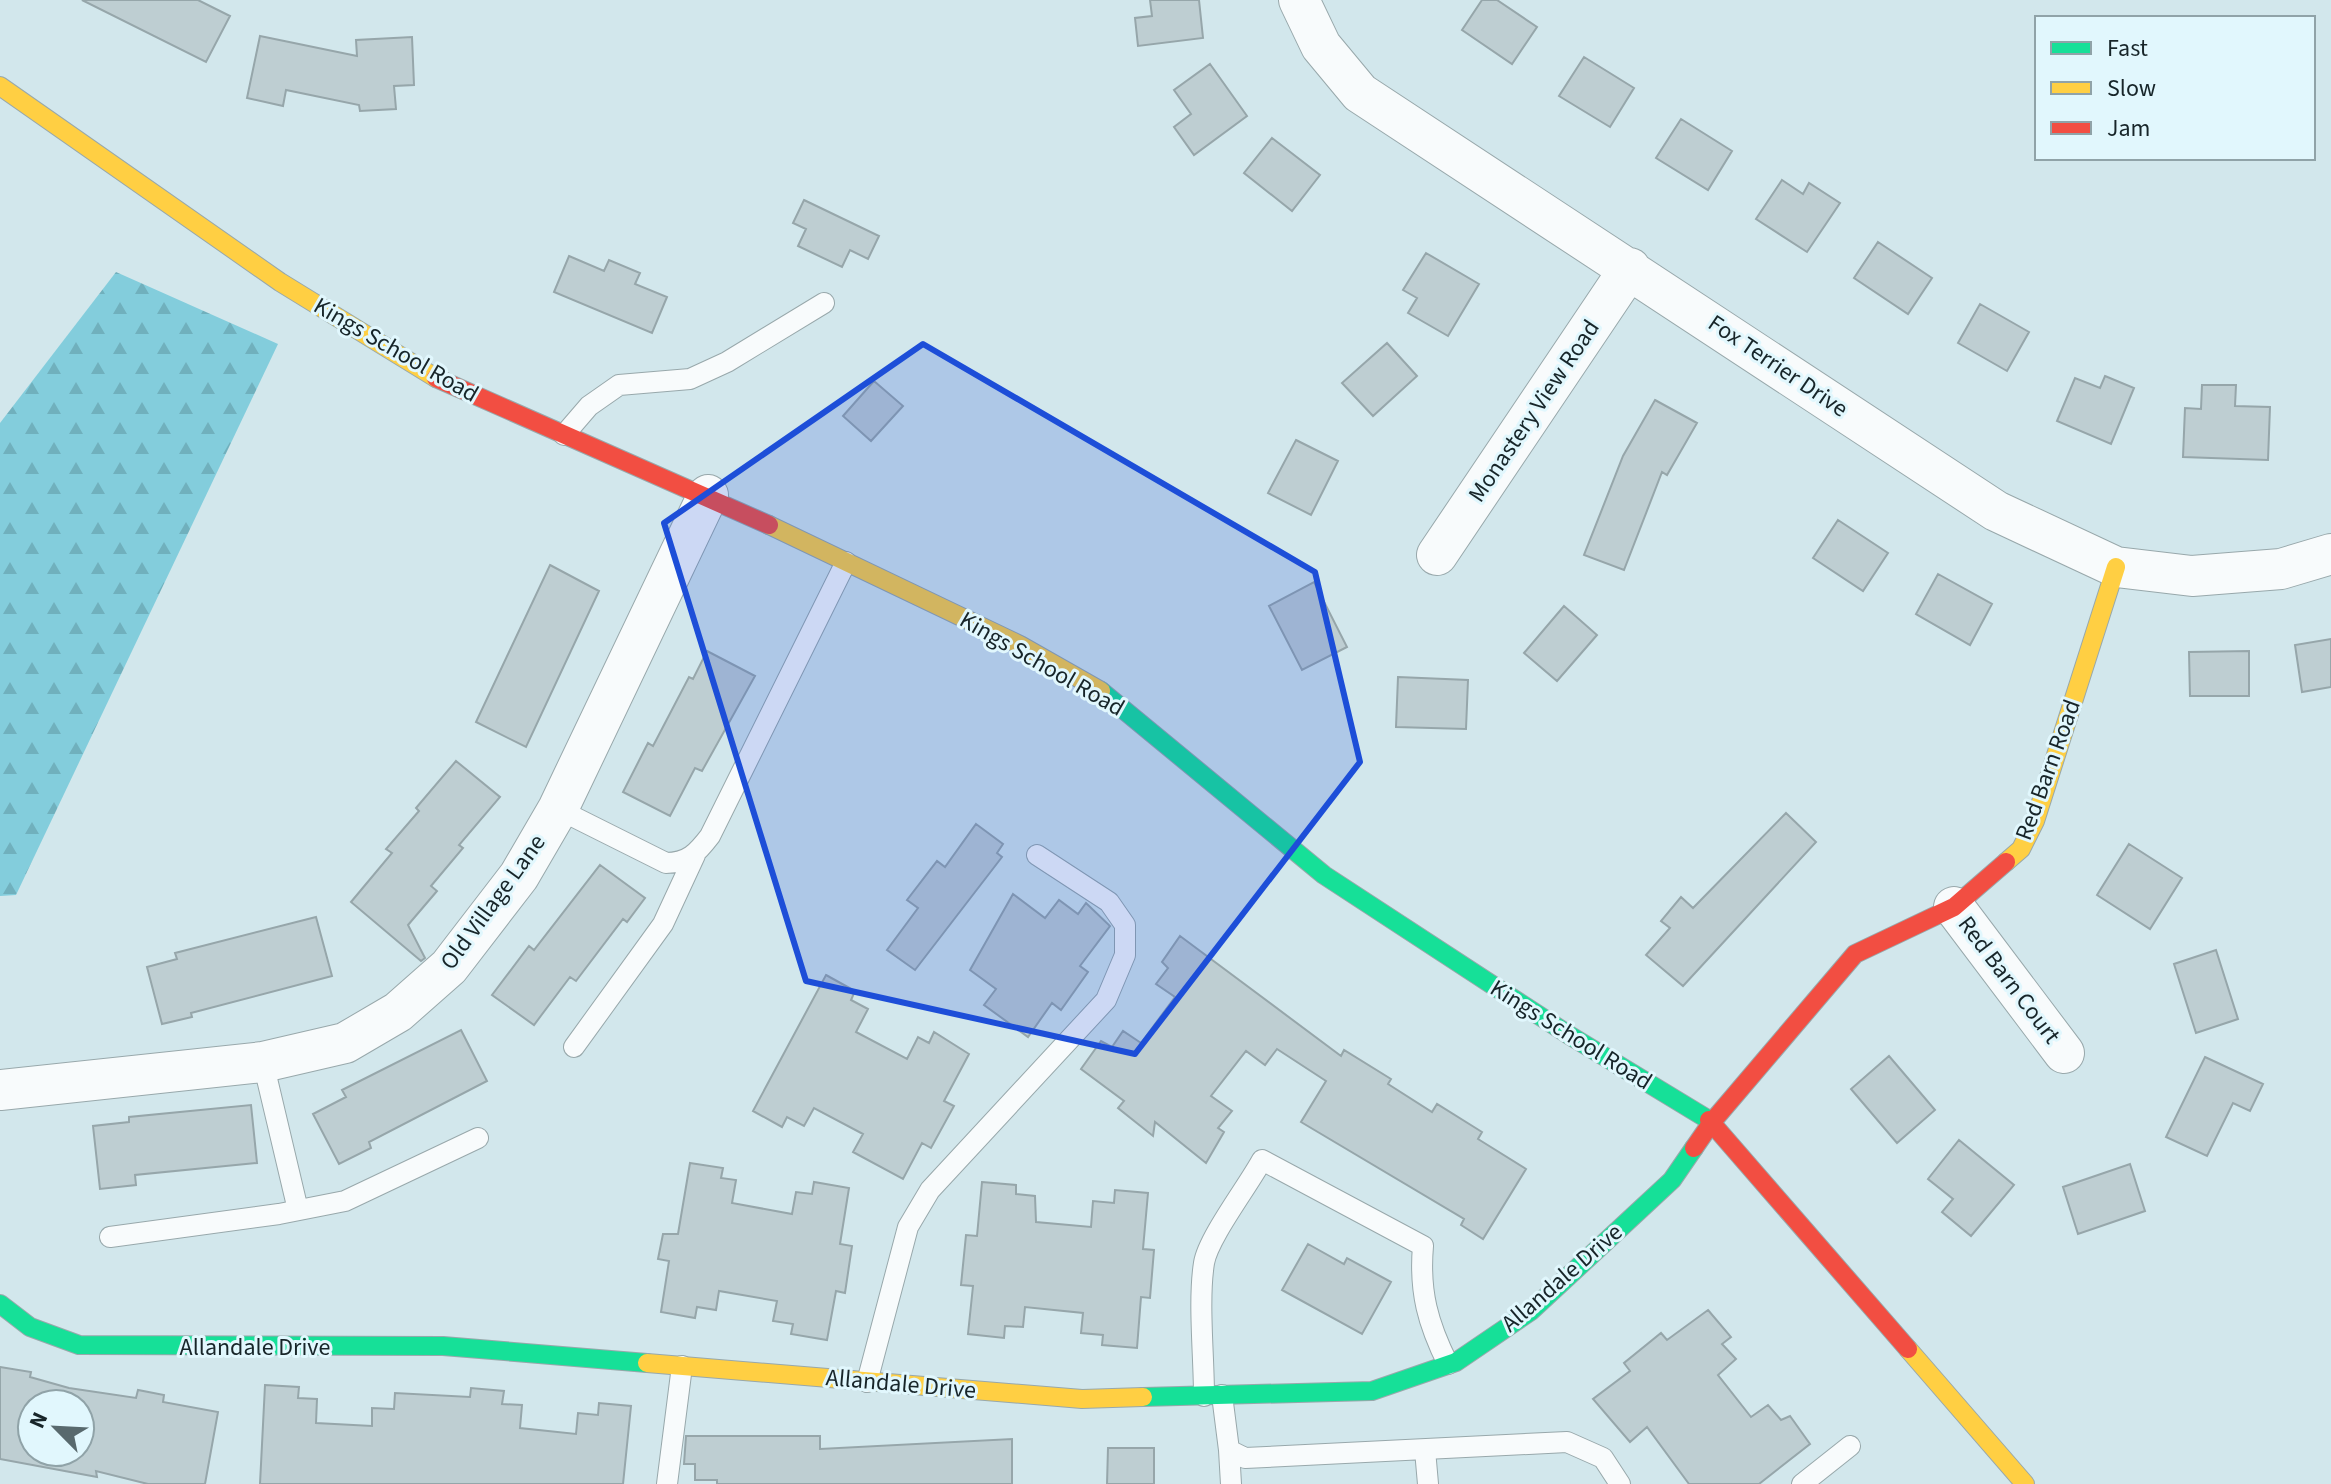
<svg xmlns="http://www.w3.org/2000/svg" width="2331" height="1484" viewBox="0 0 2331 1484" font-family="'Source Sans 3',sans-serif">
  <style>
    .forest { fill: url(#forest-firs) }
    .building { fill: #beced2; stroke: #96a6aa; stroke-width: 2; fill-rule: evenodd }
    .lines { fill: none; stroke-linecap: round; stroke-linejoin: round }
    .lane-casing { stroke: #98a8ab; stroke-width: 22 }
    .street-casing { stroke: #98a8ab; stroke-width: 42 }
    .fast-casing { stroke: #98a8ab; stroke-width: 20 }
    .slow-casing { stroke: #98a8ab; stroke-width: 20 }
    .jam-casing { stroke: #98a8ab; stroke-width: 20 }
    .lane { stroke: #f8fbfc; stroke-width: 20 }
    .street { stroke: #f8fbfc; stroke-width: 40 }
    .fast { stroke: #16e098; stroke-width: 18 }
    .slow { stroke: #ffcf43; stroke-width: 18 }
    .jam { stroke: #f24e42; stroke-width: 18 }
    .marked { fill: #1d4ed8; fill-opacity: 0.2; stroke: #1d4ed8; stroke-width: 6; stroke-linejoin: round }
    .labels { text-anchor: middle; dominant-baseline: central; stroke-width: 6; stroke-linejoin: round; paint-order: stroke }
    .street-label { font-size: 24px; fill: #172529; stroke: #e1f7fd }
  </style>
  <defs>
    <pattern id="forest-firs" width="22" height="20" patternUnits="userSpaceOnUse" patternTransform="scale(2)"><rect width="22" height="20" fill="#83cddc"/><path d="M5 1l3.5 6h-7zM16 11l3.5 6h-7z" fill="#70b0bd"/></pattern>
  </defs>
  <rect width="100%" height="100%" fill="#d2e7ec"/>
  <path class="forest" d="M116,272L278,344L16,895L0,896V423Z"/>
  <path class="building" d="M82,0H198L230,16L206,62Z
    M1150,0H1199L1203,38L1138,46L1135,18L1152,16Z
    M1482,0H1497L1537,27L1512,64L1462,30Z
    M260,36L357,56L356,40L412,37L414,85L394,86L396,109L360,111L359,105L286,90L283,106L247,98Z
    M1584,57L1634,88L1610,127L1559,96Z
    M1210,64L1247,116L1194,155L1174,127L1191,114L1174,90Z
    M1681,119L1732,151L1708,190L1656,158Z
    M1272,138L1320,175L1292,211L1244,173Z
    M1782,180L1803,194L1809,183L1840,203L1807,252L1756,219Z
    M804,200L879,236L868,259L850,250L842,267L798,246L806,229L793,223Z
    M1878,242L1932,278L1908,314L1854,278Z
    M1426,253L1479,284L1448,336L1408,313L1417,298L1403,290Z
    M569,256L604,271L609,260L640,273L635,284L667,297L652,333L554,292Z
    M1980,304L2029,332L2007,371L1958,343Z
    M1387,343L1417,376L1373,416L1342,383Z
    M2105,376L2134,388L2111,444L2057,421L2075,378L2100,388Z
    M874,381L903,406L871,441L843,416Z
    M2202,385H2236L2235,406L2270,407L2268,460L2183,457L2185,408L2201,409Z
    M1655,400L1697,423L1667,475L1662,472L1624,570L1584,555L1623,456Z
    M1296,440L1338,461L1311,515L1268,493Z
    M1838,520L1888,553L1863,591L1813,558Z
    M550,565L599,591L526,747L476,722Z
    M1938,574L1992,604L1970,645L1916,614Z
    M1314,582L1347,647L1302,670L1269,606Z
    M1564,606L1597,635L1557,681L1524,653Z
    M2331,639V687L2302,692L2295,645Z
    M707,651L755,676L702,771L695,768L670,816L623,792L648,743L653,746L689,677L693,679Z
    M2249,651V696H2190L2189,652Z
    M1398,677L1468,680L1466,729L1396,727Z
    M456,761L500,797L459,845L463,848L431,886L437,891L408,925L425,958L421,961L351,902L392,853L386,849L419,811L416,808Z
    M1786,813L1816,842L1683,986L1646,955L1670,928L1661,921L1681,897L1693,908Z
    M976,824L1003,844L997,853L1002,857L915,970L887,950L918,908L907,900L937,861L945,867Z
    M2129,844L2182,878L2150,929L2097,895Z
    M600,865L645,898L627,922L623,919L576,981L570,977L534,1025L492,995L529,946L534,950Z
    M1013,894L1045,918L1059,900L1078,914L1086,903L1110,926L1080,966L1088,972L1061,1010L1052,1003L1028,1037L984,1005L996,989L970,970Z
    M316,917L332,976L191,1013L192,1017L162,1024L147,967L177,959L175,953Z
    M1180,936L1341,1056L1344,1050L1391,1079L1388,1084L1432,1112L1437,1104L1482,1132L1478,1139L1526,1169L1483,1239L1461,1225L1464,1219L1301,1122L1326,1081L1277,1049L1265,1065L1246,1051L1211,1096L1232,1111L1218,1128L1224,1132L1206,1163L1155,1122L1153,1136L1118,1108L1124,1101L1081,1069L1101,1041L1112,1047L1123,1031L1141,1043L1175,997L1156,984L1168,968L1162,962Z
    M2216,950L2238,1019L2196,1033L2174,964Z
    M826,975L855,991L851,1000L868,1009L856,1032L907,1059L918,1037L929,1043L934,1032L969,1054L944,1101L954,1106L931,1148L922,1143L903,1179L853,1152L863,1134L814,1108L804,1126L787,1117L782,1127L753,1111Z
    M461,1030L487,1081L369,1142L371,1148L339,1164L313,1114L346,1097L342,1090Z
    M1889,1056L1935,1110L1897,1143L1851,1089Z
    M2205,1057L2263,1084L2250,1111L2233,1103L2207,1156L2166,1137Z
    M251,1105L257,1163L135,1175L136,1185L100,1189L93,1126L129,1122V1117Z
    M1959,1140L2014,1185L1971,1236L1942,1212L1953,1199L1928,1179Z
    M690,1163L723,1168L721,1178L736,1180L732,1203L792,1214L796,1192L812,1194L814,1182L849,1188L840,1244L852,1246L845,1293L836,1291L827,1340L791,1334L793,1324L773,1321L777,1301L719,1291L716,1310L697,1307L695,1318L661,1312L669,1261L658,1259L663,1234H678Z
    M2130,1164L2145,1211L2078,1234L2063,1187Z
    M982,1182L1016,1185V1194L1035,1196L1036,1222L1091,1227L1093,1201L1114,1203L1115,1190L1148,1193L1143,1249L1154,1250L1150,1298L1141,1297L1137,1348L1102,1345L1103,1335L1081,1333L1083,1313L1025,1307L1023,1327L1005,1326L1004,1338L968,1334L973,1286L961,1285L966,1235L977,1236Z
    M1308,1244L1344,1264L1347,1258L1391,1282L1362,1334L1282,1290Z
    M1708,1310L1731,1337L1722,1344L1736,1359L1718,1375L1751,1417L1768,1405L1781,1420L1790,1416L1810,1444L1759,1484H1689L1647,1427L1630,1442L1593,1399L1630,1371L1624,1363L1661,1333L1667,1340Z
    M0,1367L31,1372L30,1377L69,1388L136,1398L138,1390L164,1395L163,1402L218,1412L205,1484H148L96,1471L97,1477L0,1459ZM32,1404H80V1452H32Z
    M265,1385L299,1387L298,1398L317,1399L316,1423L372,1426V1408L394,1409L395,1393L470,1397L471,1388L504,1391L502,1404L522,1405L520,1428L576,1434L578,1413L598,1415L599,1403L631,1406L623,1484H260Z
    M686,1436H820V1449L1012,1439V1484H717V1480H695V1464H684Z
    M1108,1448H1154V1484H1107Z"/>
  <g class="lines">
    <g class="lane-casing">
      <path id="lane" d="M564,435L589,406L619,385L690,379L727,362L824,303
        M558,809L666,863C688,863 697,853 710,836L846,562
        M574,1047L663,924L695,855
        M263,1062L298,1210
        M110,1237L279,1214L345,1201L478,1138
        M867,1382L908,1227L930,1190L1106,1000L1125,955V925L1109,902L1037,855
        M1222,1395L1229,1450L1245,1458L1567,1442L1603,1458L1620,1484
        M1204,1396C1204,1356 1198,1301 1204,1263C1208,1238 1248,1186 1262,1160L1423,1246C1419,1292 1428,1324 1448,1364
        M1229,1450L1231,1484
        M1425,1450L1428,1484
        M667,1484L682,1366
        M1802,1484L1850,1446"/>
    </g>
    <g class="street-casing">
      <path id="street" d="M1299,0L1321,46L1360,93L1996,511L2116,567L2192,576L2281,569L2331,554
        M1437,555L1630,268
        M1954,907L2064,1053
        M0,1090L263,1062L345,1043L398,1012L449,967L519,876L558,809L708,495"/>
    </g>
    <g class="fast-casing">
      <path id="fast" d="M1101,691L1324,875L1569,1035L1709,1120
        M0,1304L30,1327L79,1345L443,1346L647,1363
        M1143,1397L1372,1391L1456,1362L1531,1311L1672,1180L1694,1148"/>
    </g>
    <g class="slow-casing">
      <path id="slow" d="M0,86L280,282L436,378
        M769,525L1020,645L1101,691
        M2006,862L2021,849L2035,821L2116,567
        M1908,1349L2025,1484
        M647,1363L1082,1399L1143,1397"/>
    </g>
    <g class="jam-casing">
      <path id="jam" d="M436,378L769,525
        M1709,1120L1908,1349
        M1694,1148L1712,1122L1855,954L1954,907L2006,862"/>
    </g>
    <use href="#lane" class="lane"/>
    <use href="#street" class="street"/>
    <use href="#fast" class="fast"/>
    <use href="#slow" class="slow"/>
    <use href="#jam" class="jam"/>
  </g>
  <path class="marked" d="M923,344L1315,572L1360,762L1135,1054L806,981L664,523Z"/>
  <g class="labels">
    <g class="street-label">
      <text transform="translate(396 350) rotate(30)">Kings School Road</text>
      <text transform="translate(1778 366) rotate(34)">Fox Terrier Drive</text>
      <text transform="translate(1534 411) rotate(-56)">Monastery View Road</text>
      <text transform="translate(1042 664) rotate(30)">Kings School Road</text>
      <text transform="translate(2048 770) rotate(-70)">Red Barn Road</text>
      <text transform="translate(493 902) rotate(-54)">Old Village Lane</text>
      <text transform="translate(2009 980) rotate(53)">Red Barn Court</text>
      <text transform="translate(1571 1035) rotate(32)">Kings School Road</text>
      <text transform="translate(1562 1278) rotate(-41)">Allandale Drive</text>
      <text x="255" y="1347">Allandale Drive</text>
      <text transform="translate(901 1384) rotate(5)">Allandale Drive</text>
    </g>
  </g>
  <rect x="2035" y="16" width="280" height="144" fill="#e1f7fd" stroke="#90a3a8" stroke-width="2"/>
  <rect x="2051" y="42" width="40" height="12" fill="#16e098" stroke="#90a3a8" stroke-width="2"/>
  <text x="2107" y="56" font-size="24" fill="#172529">Fast</text>
  <rect x="2051" y="82" width="40" height="12" fill="#ffcf43" stroke="#90a3a8" stroke-width="2"/>
  <text x="2107" y="96" font-size="24" fill="#172529">Slow</text>
  <rect x="2051" y="122" width="40" height="12" fill="#f24e42" stroke="#90a3a8" stroke-width="2"/>
  <text x="2107" y="136" font-size="24" fill="#172529">Jam</text>
  <g transform="translate(56 1428) rotate(294)"><circle r="38" fill="#e1f7fd" stroke="#90a3a8" stroke-width="2"/>
  <path d="M0-6L14 30L0 20L-14 30Z" fill="#58696d"/>
  <text y="-12" font-size="22" font-weight="bold" text-anchor="middle" fill="#172529">N</text>
  </g>
</svg>
